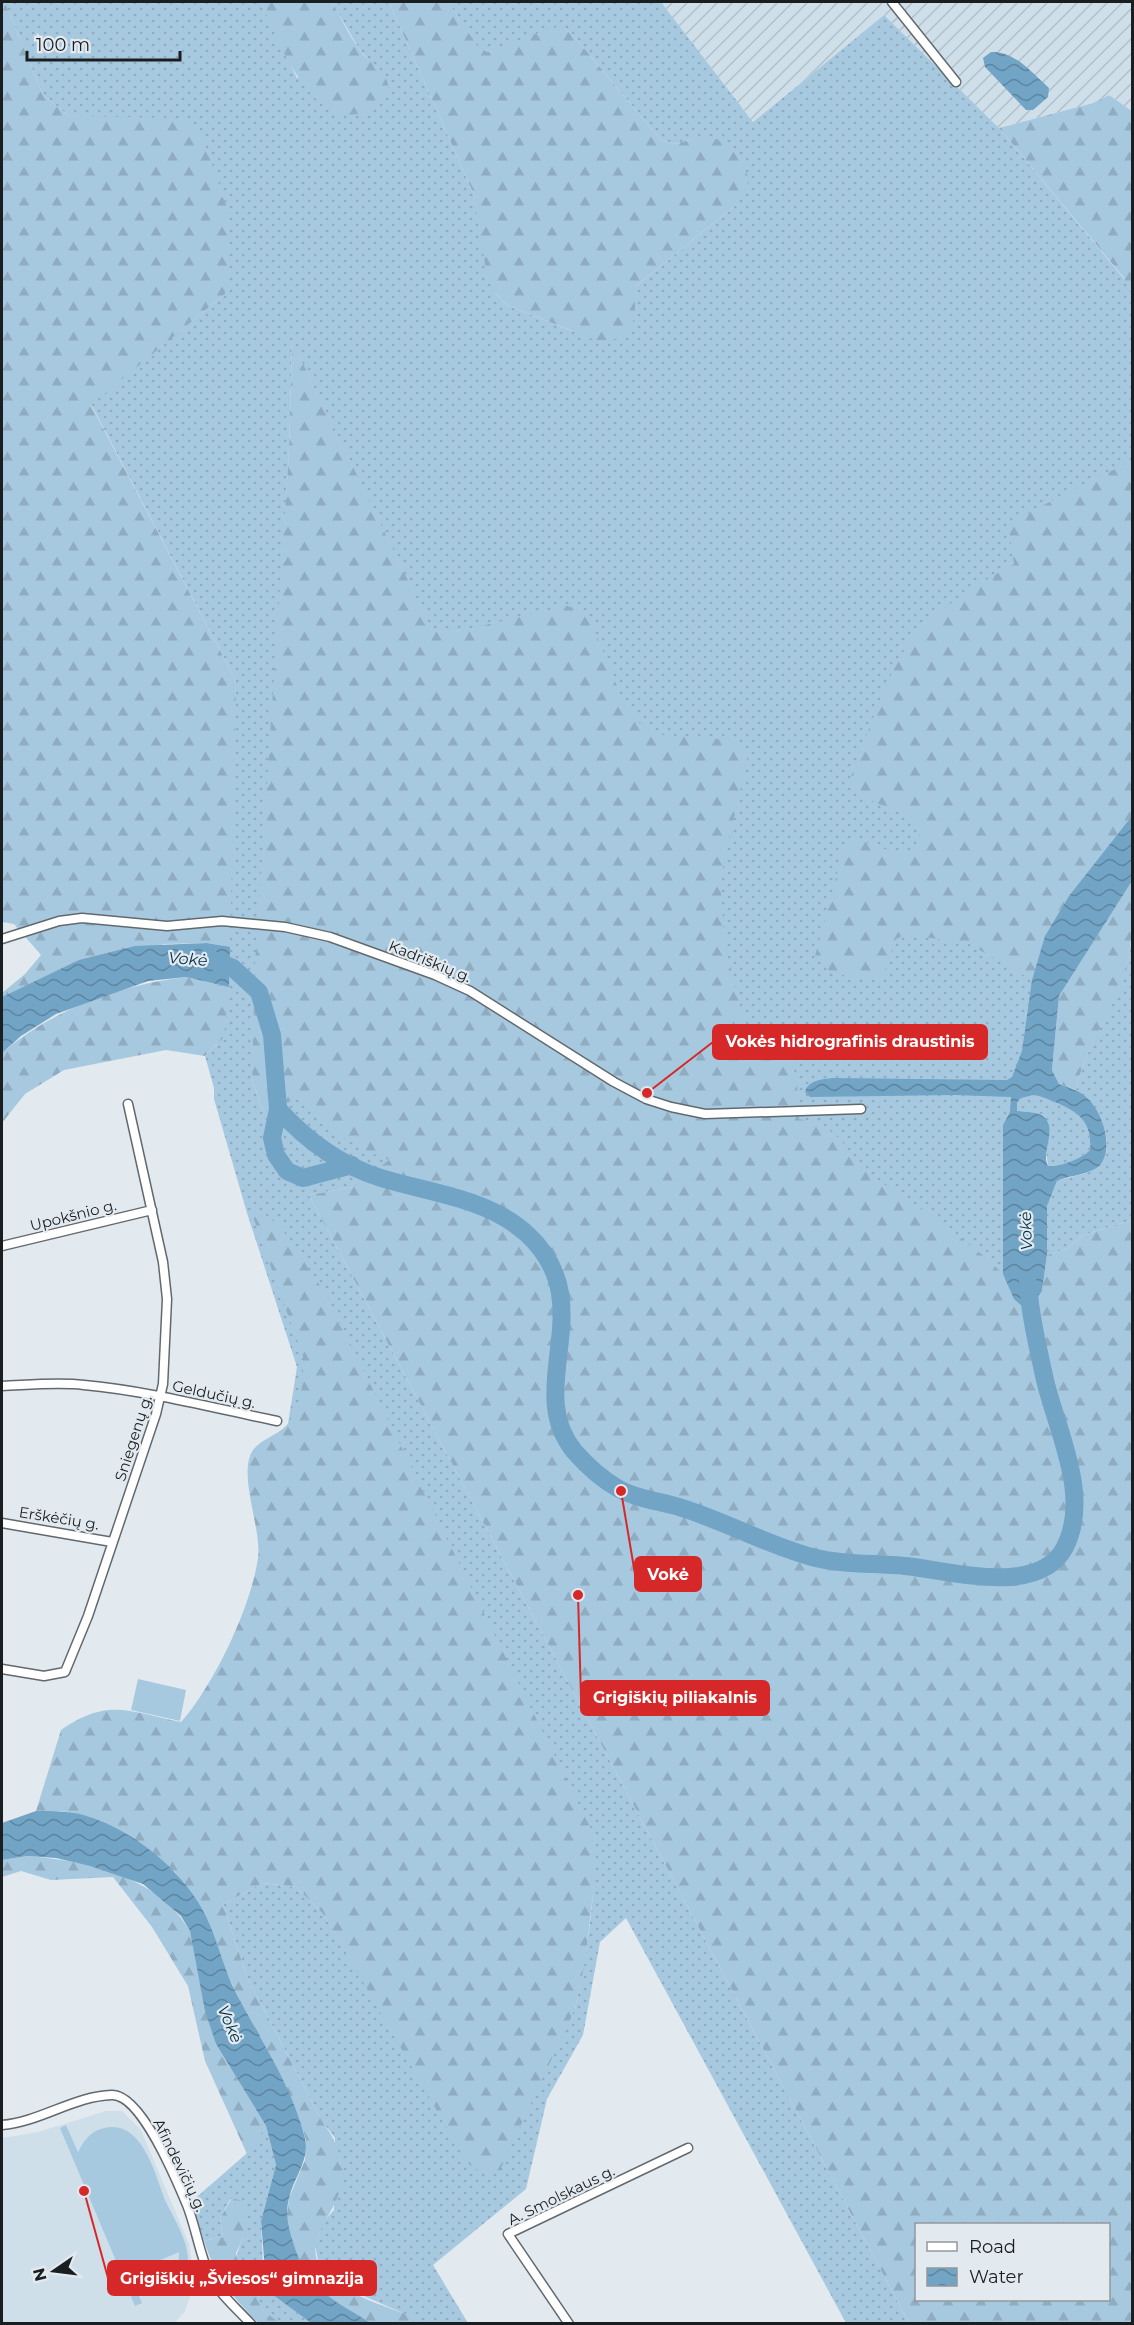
<svg xmlns="http://www.w3.org/2000/svg" width="1134" height="2325" viewBox="0 0 1134 2325" font-family="Montserrat,sans-serif">
  <style>
    .built { fill: #cfdfe9 }
    .industrial { fill: url(#industrial-furrows) }
    .grass { fill: url(#grass-dots); fill-rule: evenodd }
    .forest { fill: url(#forest-firs); fill-rule: evenodd }
    .garden { fill: #a7c9e0; fill-rule: evenodd }
    .water { fill: url(#water-waves); fill-rule: evenodd }
    .lines { fill: none; stroke-linecap: round; stroke-linejoin: round }
    .river { stroke: #72a4c5; stroke-width: 18 }
    .street-casing { stroke: #62696e; stroke-width: 11 }
    .street { stroke: #fff; stroke-width: 8 }
    .labels { text-anchor: middle; dominant-baseline: central; stroke-width: 4.5; stroke-linejoin: round; paint-order: stroke }
    .street-label { font-size: 15px; fill: #1b1e20; stroke: #e2eaf0 }
    .water-label { font-size: 16px; font-style: italic; fill: #022e45; stroke: #e2eaf0 }
    .leader { fill: none; stroke: #d62828; stroke-width: 2 }
    .callout-dot { fill: #d62828; stroke: #e2eaf0; stroke-width: 2 }
    .callout { fill: #d62828; stroke: #d62828; stroke-width: 2 }
    .callout-label { font-size: 16px; text-anchor: middle; font-weight: bold; fill: #fff }
  </style>
  <defs>
    <pattern id="industrial-furrows" width="10" height="10" patternUnits="userSpaceOnUse" patternTransform="scale(1.5)"><rect width="10" height="10" fill="#cfdfe9"/><path d="M-1 1l2-2M0 10L10 0M9 11l2-2" fill="none" stroke="#b1bfc8"/></pattern>
    <pattern id="grass-dots" width="8" height="8" patternUnits="userSpaceOnUse" patternTransform="scale(1.5)"><rect width="8" height="8" fill="#a7c9e0"/><path d="M2 2h.1M6 6h.1" fill="none" stroke="#8facc0" stroke-width="1.8" stroke-linecap="round"/></pattern>
    <pattern id="forest-firs" width="22" height="20" patternUnits="userSpaceOnUse" patternTransform="scale(1.5)"><rect width="22" height="20" fill="#a7c9e0"/><path d="M5 1l3.5 6h-7zM16 11l3.5 6h-7z" fill="#8facc0"/></pattern>
    <pattern id="water-waves" width="16" height="10" patternUnits="userSpaceOnUse" patternTransform="scale(1.5)"><rect width="16" height="10" fill="#72a4c5"/><path d="M0 5q4-4 8 0t8 0" fill="none" stroke="#5d85a0"/></pattern>
  </defs>
  <rect width="100%" height="100%" fill="#e2eaf0"/>
  <path class="built" d="M106,2111H122L141,2130L189,2244L195,2281L185,2311L175,2323H2V2138L38,2132Z"/>
  <path class="industrial" d="M661,2H1132V111L1109,95L1093,103L999,128L884,15L753,122Z"/>
  <path class="grass" d="M5,2H261L297,78L368,59L359,49L332,2H389L474,195L495,293L507,305L572,331L635,315V287L737,204L693,139L674,144L660,139L573,35L564,29L490,52L479,50L448,2H661L753,122L884,15L999,128L1125,280L1132,122V837L1053,944L1033,1095C1042,1096 1049,1100 1057,1103C1080,1113 1092,1123 1090,1150C1081,1159 1061,1167 1048,1166L1041,1115L1022,1112L1021,1288L1035,1348L353,1187L309,1195L909,2323H846L626,1918L600,1942L583,2035L547,2099L526,2189L433,2265L468,2323H418L412,2317L350,2290L328,2277L318,2261L315,2244L324,2221L334,2210L335,2138L322,2121L247,1977L223,1904L263,1883L296,1887L325,1916L358,1972L575,2009C587,1953 596,1895 595,1837L284,1449L297,1367L247,1213L214,1099V1088L205,1056L217,1044L236,681L91,404L225,294L98,119L69,116L43,95ZM292,342L433,633L463,630L271,745L289,450ZM256,1016L263,1112L252,1079Z
    M1132,938V1220L1083,1235L1067,1249L1047,1255V1206L1057,1181C1070,1176 1092,1175 1101,1164C1118,1141 1095,1103 1076,1090C1084,1051 1106,1020 1121,984C1127,970 1129,953 1132,938Z
    M266,2126L276,2165L261,2221L263,2264L273,2295L311,2323H281L260,2310C259,2304 259,2296 257,2291C245,2264 227,2271 244,2236L231,2198L220,2218L223,2236L204,2241L191,2202L246,2154Z"/>
  <path class="forest" d="M2,2H5L43,95L69,116L174,118L199,127L226,204L229,258L225,294L91,405L236,681L230,947L207,943L164,944L34,982L2,997V993L25,974L41,955L14,924L2,922Z
    M261,2H332C341,17 349,35 359,49C368,62 384,68 388,84C390,95 382,105 372,109C313,139 279,41 261,2Z
    M389,2H448L480,50L490,52L552,27L564,29L573,35L660,139L674,144L693,139H717L738,155L748,176L747,189L737,204L635,287V315L630,331L613,340H595L507,305L495,293L486,271L474,195Z
    M1109,95L1132,111V294L1124,278L999,128L1093,103Z
    M292,341L433,632L463,630L567,606L587,612L623,701L641,725L662,735L731,740L746,749L747,760L720,880L725,946L746,1028L756,1039L791,1054L797,1084L799,1119L821,1123L842,1141L855,1162L874,1179L900,1193L984,1256L1003,1274L1014,1299L1042,1291L1047,1255L1067,1249L1083,1235L1132,1220V2323H909L309,1195L353,1187L389,1160C351,1146 326,1128 302,1097L263,1112L252,1079L255,963L289,450ZM916,2224H1108V2300H916Z
    M1131,461L1132,816L1069,896L1045,936L1032,980L969,944L905,934L895,940L884,974L872,980L832,973L815,956L843,851L855,838L898,854L913,852L920,833L909,816L874,802L848,784C867,738 886,671 916,633C930,615 992,575 1014,564L1009,529L1022,516Z
    M1132,881C1132,915 1134,951 1122,983C1107,1020 1084,1051 1076,1090L1059,1084L1052,1070L1059,996Z
    M186,977L229,987L224,1037L205,1056L166,1050L64,1070L25,1094L2,1123V1053C53,1009 120,985 186,977Z
    M251,1211L278,1223L325,1293L595,1837L596,1868L585,1962L575,2009L498,2174L481,2172L467,2163L325,1916L296,1887L263,1883L223,1904L247,1977L322,2121C336,2140 346,2162 341,2186C335,2217 295,2247 329,2277C351,2297 386,2306 413,2317L418,2323H371L333,2301L313,2285L299,2262L286,2222L289,2198L305,2160L306,2140L297,2113L236,1993L190,1891L175,1872L127,1835L90,1817L62,1811H36L61,1730C108,1697 130,1712 181,1722C214,1685 251,1607 258,1558C262,1528 237,1474 253,1450C260,1440 277,1435 286,1426C302,1408 304,1379 303,1357Z
    M27,1856C87,1861 158,1876 190,1931L216,2044L266,2126L247,2154L205,2061L188,1986L152,1927L113,1877L51,1880L21,1871L2,1877V1860Z
    M232,2198L246,2202L244,2236L236,2253L239,2268L257,2291L261,2310L281,2323H258C231,2294 217,2280 204,2241L223,2236L220,2218Z"/>
  <path class="garden" d="M138,1679L186,1690L180,1721L131,1710Z
    M66,2125L78,2152C84,2140 91,2131 104,2128C143,2119 155,2175 166,2202C174,2219 189,2242 188,2262C186,2289 160,2299 137,2291L142,2303L135,2306L60,2128ZM179,2252L178,2272C166,2290 143,2292 130,2273Z"/>
  <path class="water" d="M991,52C1014,50 1033,74 1049,88L1048,97L1033,110H1026L985,67L983,58Z
    M1132,816V881L1059,996L1052,1070L1059,1084C1069,1088 1080,1090 1088,1099C1102,1112 1114,1147 1101,1164C1092,1175 1069,1175 1057,1181L1047,1206V1255L1042,1291L1030,1307H1023L1014,1299L1003,1274V1125L1010,1112L1011,1097L954,1095L810,1097L805,1092C808,1080 823,1079 833,1078L1007,1080L1012,1077L1022,1051L1032,980L1045,936L1069,896ZM1033,1095C1042,1096 1049,1100 1057,1103C1080,1113 1092,1123 1090,1150C1081,1159 1060,1167 1048,1166C1040,1152 1060,1126 1041,1115C1035,1112 1024,1112 1017,1111V1102L1021,1098Z
    M207,943L230,947L229,987L186,977L148,981L56,1014L21,1036L2,1053V997L79,960L135,946Z
    M36,1811C54,1811 73,1811 90,1817C133,1831 179,1868 201,1907C217,1934 222,1967 237,1995C261,2041 292,2086 305,2138C310,2160 294,2177 289,2198C285,2214 288,2227 293,2242C307,2290 332,2299 371,2323H311L273,2295L266,2282L261,2221L276,2165L266,2126L216,2044L205,2011L190,1931L181,1916L143,1884L90,1866L56,1858L27,1856L2,1860V1823Z"/>
  <g class="lines">
    <path class="river" d="M207,958L233,968L259,992L272,1035L278,1109L272,1138L276,1155L287,1171L303,1178L352,1165
      M278,1109C307,1141 339,1165 381,1178C430,1193 488,1198 527,1234C603,1304 522,1387 574,1451C588,1467 601,1479 619,1489C639,1500 661,1501 682,1508C727,1522 767,1545 812,1557C842,1565 874,1563 905,1566C949,1570 1039,1598 1065,1547C1091,1496 1057,1431 1045,1380C1038,1348 1030,1315 1028,1283"/>
    <g class="street-casing">
      <path id="street" d="M892,2L956,82
        M2,939L59,921L82,918L167,926L222,921L285,927L330,937L435,975L470,991L614,1082L646,1099L671,1107L705,1114L861,1109
        M2,1246L152,1210
        M2,1386C28,1385 57,1382 84,1385C149,1391 213,1408 277,1421
        M2,1523L112,1542
        M2,1669L44,1676L65,1672L88,1616L156,1414L163,1384L167,1299L163,1262L128,1104
        M2,2125C40,2122 74,2096 112,2095C141,2094 177,2181 187,2205C197,2230 200,2260 214,2283C224,2298 239,2311 251,2324
        M569,2324L508,2234L688,2148"/>
    </g>
    <use href="#street" class="street"/>
  </g>
  <g class="labels">
    <g class="street-label">
      <text transform="translate(430 961) rotate(22)">Kadriškių g.</text>
      <text transform="translate(73 1215) rotate(-14)">Upokšnio g.</text>
      <text transform="translate(214 1394) rotate(12)">Geldučių g.</text>
      <text transform="translate(133 1438) rotate(-72)">Sniegenų g.</text>
      <text transform="translate(59 1518) rotate(9)">Erškėčių g.</text>
      <text transform="translate(180 2165) rotate(64)">Afindevičių g.</text>
      <text transform="translate(561 2195) rotate(-26)">A. Smolskaus g.</text>
    </g>
    <g class="water-label">
      <text transform="translate(188 959) rotate(4)">Vokė</text>
      <text transform="translate(1026 1231) rotate(-92)">Vokė</text>
      <text transform="translate(230 2024) rotate(67)">Vokė</text>
    </g>
  </g>
  <path class="leader" d="M647 1093L713 1042M621 1491L635 1574M578 1595L581 1698M84 2191L108 2278"/>
  <g class="callout-dot">
    <circle cx="647" cy="1093" r="6"/>
    <circle cx="621" cy="1491" r="6"/>
    <circle cx="578" cy="1595" r="6"/>
    <circle cx="84" cy="2191" r="6"/>
  </g>
  <g class="callout">
    <rect x="713" y="1025" width="274" height="34" rx="6"/>
    <rect x="635" y="1557" width="66" height="34" rx="6"/>
    <rect x="581" y="1681" width="188" height="34" rx="6"/>
    <rect x="108" y="2261" width="268" height="34" rx="6"/>
  </g>
  <g class="callout-label">
    <text x="850" y="1047">Vokės hidrografinis draustinis</text>
    <text x="668" y="1580">Vokė</text>
    <text x="675" y="1703">Grigiškių piliakalnis</text>
    <text x="242" y="2284">Grigiškių „Šviesos“ gimnazija</text>
  </g>
  <rect width="1134" height="2325" fill="none" stroke="#1b1e20" stroke-width="6"/>
  <rect x="915" y="2223" width="195" height="78" fill="#e2eaf0" stroke="#92989d" stroke-width="1.5"/>
  <rect x="927" y="2242" width="30" height="9" fill="#ffffff" stroke="#92989d" stroke-width="1.5"/>
  <text x="969" y="2253" font-size="18" fill="#1b1e20">Road</text>
  <rect x="927" y="2268" width="30" height="18" fill="url(#water-waves)" stroke="#92989d" stroke-width="1.5"/>
  <text x="969" y="2283" font-size="18" fill="#1b1e20">Water</text>
  <g transform="translate(54 2271) rotate(256)" stroke="#e2eaf0" stroke-width="4.5" paint-order="stroke">
  <path d="M0-4.5L10 22L0 15L-10 22Z" fill="#1b1e20"/>
  <text y="-9" font-size="16" font-weight="bold" text-anchor="middle" fill="#1b1e20">N</text>
  </g>
  <path d="M27 51v9h153v-9" fill="none" stroke="#1b1e20" stroke-width="3"/>
  <text x="36" y="51" font-size="18" fill="#1b1e20" stroke="#e2eaf0" stroke-width="4.5" paint-order="stroke">100 m</text>
</svg>
